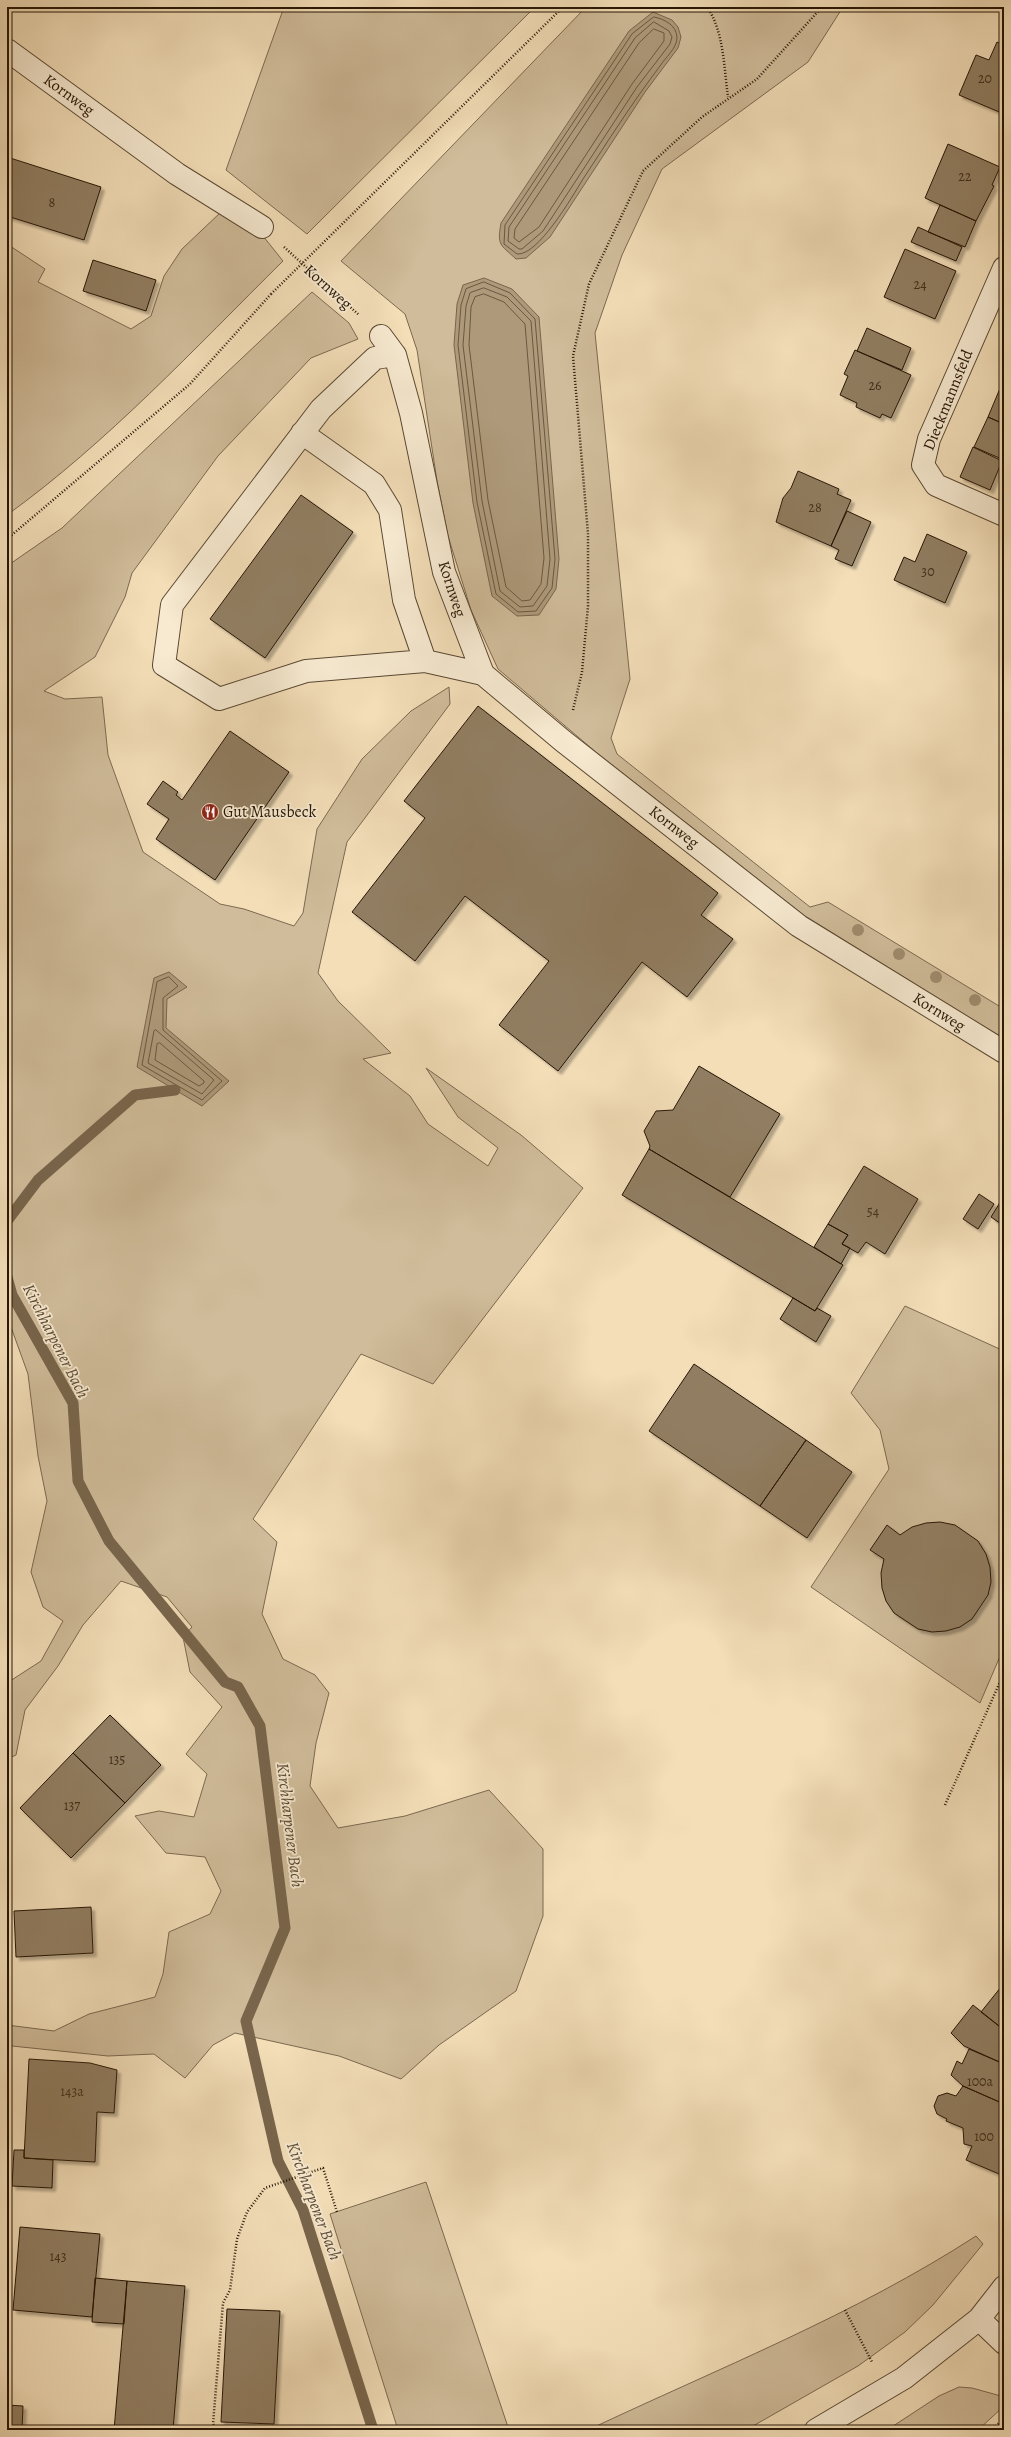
<svg xmlns="http://www.w3.org/2000/svg" width="1011" height="2437" viewBox="0 0 1011 2437" font-family="Alegreya,serif">
  <style>
    .green { fill: #d0bc9a; stroke: #7c6950 }
    .water { fill: #ae9a7b; stroke: #78654c }
    .lines { fill: none; stroke-linecap: round; stroke-linejoin: round }
    .shore { stroke: #6a5840; stroke-width: 1 }
    .stream { stroke: #78654c; stroke-width: 11 }
    .building { fill: #917e62; stroke: #271605; filter: url(#shadow) }
    .minor-casing { stroke: #5a4832; stroke-width: 24 }
    .path { stroke: #271605; stroke-width: 2.5; stroke-dasharray: 1 2; stroke-linecap: butt }
    .minor { stroke: #f7ead1; stroke-width: 22 }
    .path-bridge { stroke: #271605; stroke-width: 2.5; stroke-dasharray: 1 2; stroke-linecap: butt }
    .tree { fill: #9f8c6e }
    .labels { text-anchor: middle; dominant-baseline: central; stroke-width: 3.5; stroke-linejoin: round; paint-order: stroke }
    .number-label { font-size: 14px; fill: #42301c }
    .street-label { font-size: 16px; fill: #271605; stroke: #f7ead1 }
    .poi-label { font-size: 16px; fill: #271605; stroke: #f7ead1; text-anchor: start }
    .water-label { font-size: 17px; font-style: italic; fill: #5d4b34; stroke: #f7ead1 }
  </style>
  <defs>
    <filter id="shadow"><feDropShadow dx="3.5" dy="3.5" stdDeviation="1" flood-color="#0004"/></filter>
  </defs>
  <rect width="100%" height="100%" fill="#f3deb8"/>
  <filter id="stains"><feTurbulence type="fractalNoise" baseFrequency=".005" numOctaves="4"/><feColorMatrix values="0 0 0 0 .2 0 0 0 0 .09 0 0 0 0 .02 0 0 0 .5 -.17"/></filter>
  <radialGradient id="worn" r=".72"><stop offset=".6" stop-color="#630" stop-opacity="0"/><stop offset="1" stop-color="#630" stop-opacity=".3"/></radialGradient>
  <path class="green" d="M284,7H535L307,234L226,170Z
    M586,7H843L808,62L662,169L622,255L595,333L630,679L611,738L617,754L810,907L828,902L1004,1009V1039L805,916L597,753L498,669L471,610L448,536L437,481L417,350L405,314L341,261Z
    M221,212L263,236L283,261C194,349 108,442 7,515V244L45,269L38,282L131,329L151,316L164,276L182,249Z
    M312,292L349,323L358,339L311,358L218,456L132,573L125,597L95,657L44,691L65,699L102,697L108,755L143,852L220,904L244,909L294,926L303,913L317,829L362,759L411,711L449,687L450,704L347,842L318,973L338,1001L391,1053L363,1059L410,1096L428,1124L488,1166L498,1148L458,1117L426,1068L521,1135L583,1188L433,1384L361,1354L253,1519L277,1542L262,1614L283,1659L315,1675L329,1693L316,1743L310,1786L338,1828L405,1816L489,1790L543,1849V1916L516,1991L439,2045L401,2079L339,2056L235,2033L213,2045L185,2078L154,2054L108,2056L12,2046L7,2048V2025L54,2031L89,2014L155,1997L163,1974L169,1932L210,1914L221,1891L205,1857L166,1853L135,1816L159,1811L194,1817L207,1774L186,1754L222,1707L190,1672L183,1637L192,1627L167,1597L121,1581L83,1625L58,1666L25,1710L16,1755L7,1759V1683L41,1661L63,1621L43,1607L31,1572L47,1501L38,1456L28,1374L7,1316V566L62,528Z
    M905,1306L1004,1351V1647L980,1703L811,1587L889,1469L880,1430L851,1393Z
    M426,2182L509,2430H398L330,2214Z
    M976,2236L983,2244L933,2305L905,2332L858,2366L746,2430H588C717,2369 856,2314 976,2236Z
    M959,2387L972,2388L1001,2396L1004,2388V2406L978,2430H887L939,2396Z"/>
  <path class="water" d="M653,12L672,20L678,27L681,37L678,48L645,92L550,237L526,258L516,259C500,244 497,246 501,223L629,31Z
    M484,278L512,289L539,317L559,559L556,589L539,615L517,616L492,596L473,503L454,345L457,304L463,285Z
    M169,972L187,987L167,999L166,1028L229,1081L202,1106L137,1067L154,978Z"/>
  <g class="lines">
    <path class="shore" d="M654,17C664,19 677,25 677,38C677,48 665,58 660,66C632,103 608,141 583,179C572,197 538,256 517,254L504,244L505,225L632,34Z
      M654,22L669,31L672,37L670,44L637,87L543,231L522,249H519L508,241L509,227L635,38Z
      M654,29L664,33V41L632,84L539,227L519,242L514,238L515,229L639,43Z
      M484,282L510,293L535,319L555,559L552,588L536,611L518,612L496,594L477,502L458,345L461,305L466,289Z
      M484,288L507,297L531,321L550,559L547,586L533,606L520,607L500,591L482,501L463,345L466,306L470,293Z
      M484,294L504,302L525,324L544,558L541,584L530,600L522,601L506,587L488,500L469,345L471,307L475,297Z
      M169,977L178,986L163,998V1030L222,1081L202,1100L142,1065L157,982Z
      M156,1030L214,1080L202,1094L148,1063L154,1031Z
      M160,1043L204,1081V1083L199,1086L155,1060L157,1044Z"/>
    <path class="stream" d="M7,1221L38,1180L135,1095L175,1090
      M7,1277L12,1295L73,1403L78,1481L109,1541L225,1682L238,1687L260,1726L285,1928L246,2021L278,2161L303,2210L373,2430"/>
  </g>
  <path class="building" d="M997,42L1004,45V114L959,95L976,55L989,60Z
    M948,144L1000,167L992,185L994,186L976,221L925,198Z
    M7,157L101,187L84,240L7,216Z
    M940,205L976,221L965,247L928,232Z
    M918,227L962,247L956,261L911,242Z
    M905,249L956,271L935,319L884,297Z
    M93,260L156,280L146,311L83,291Z
    M867,328L911,348L902,370L857,351Z
    M855,350L911,375L891,418L882,414L880,418L856,407L857,403L840,395L848,376L844,374Z
    M1001,386L1004,387V424L988,417Z
    M988,417L1004,424V460L974,447Z
    M973,447L1002,461L990,490L960,477Z
    M798,471L839,489L837,494L851,500L831,546L776,522L783,498L791,488Z
    M301,495L353,532L265,658L210,619Z
    M847,511L871,522L852,566L835,559L839,550L831,546Z
    M927,534L967,552L945,603L894,580L904,557L915,562Z
    M478,706L718,893L701,915L733,939L687,997L642,962L558,1071L499,1025L549,961L465,896L415,961L352,912L425,818L404,801Z
    M230,731L289,772L215,880L156,839L169,819L147,804L163,781L178,792L176,795L182,800Z
    M699,1066L780,1114L730,1197L649,1149L650,1146L644,1131L656,1111L673,1110Z
    M649,1149L843,1265L815,1311L622,1195Z
    M864,1166L918,1199L885,1254L866,1242L858,1253L842,1244L848,1235L828,1224Z
    M979,1194L994,1204L978,1229L963,1219Z
    M1004,1196V1226L991,1217Z
    M828,1224L848,1235L842,1244L850,1248L841,1264L814,1247Z
    M793,1298L815,1311L817,1308L831,1316L816,1342L780,1319Z
    M694,1364L806,1440L760,1506L649,1431Z
    M806,1440L852,1472L807,1538L760,1506Z
    M940,1522L955,1525L978,1541L986,1554L990,1567L991,1582L988,1595L972,1619L960,1627L946,1631L932,1632L918,1629L894,1613L886,1601L882,1588L881,1573L884,1559L870,1550L887,1525L900,1535L912,1527L926,1523Z
    M110,1715L161,1765L125,1803L73,1753Z
    M73,1753L125,1803L71,1858L20,1808Z
    M91,1907L93,1953L16,1957L14,1911Z
    M1001,1987L1004,1989V2030L981,2012Z
    M973,2005L1004,2030V2064L964,2046L951,2033Z
    M969,2049L1004,2064V2104L963,2086L951,2075L957,2061L962,2064Z
    M29,2059L90,2063L117,2070L114,2113L97,2112L95,2162L24,2158Z
    M963,2086L1004,2104V2176L966,2160L972,2146L964,2144L963,2128L946,2121L947,2119L937,2114L934,2106L938,2096L947,2093L956,2096Z
    M14,2150H24V2158L53,2160L52,2188L12,2186Z
    M20,2227L100,2234L92,2317L13,2310Z
    M95,2278L127,2281L124,2324L92,2322Z
    M127,2281L185,2286L173,2430H114Z
    M227,2309L280,2311L274,2424L221,2422Z
    M7,2405L23,2406L22,2430H7Z"/>
  <g class="lines">
    <g class="minor-casing">
      <path id="minor" d="M7,50L177,174L262,227
        M1004,268L929,439L923,465L936,485L1004,515
        M381,336L395,355L411,413L444,572L483,674L563,741L799,926L1004,1052
        M395,355L375,358L321,409L172,605L164,665L219,699L306,671L425,661L483,674
        M302,433L374,484L390,510L404,600L425,661
        M979,2319L1004,2343
        M816,2430L904,2378L979,2319L1004,2287"/>
    </g>
    <path class="path" d="M707,7C724,31 724,69 728,97
      M329,237L563,7
      M284,247L359,315
      M7,539L190,384L271,294
      M573,710L582,672L588,606V534L573,356L589,284L643,171L702,117L757,79L822,7
      M945,1805L1004,1673
      M845,2310L872,2362
      M217,2430L213,2424L223,2303L230,2290L237,2239L247,2212L265,2188L323,2168L337,2212
      M991,2430L1004,2419"/>
    <use href="#minor" class="minor"/>
    <path class="path-bridge" d="M271,294L329,237"/>
  </g>
  <g class="tree">
    <circle cx="858" cy="930" r="6"/>
    <circle cx="899" cy="954" r="6"/>
    <circle cx="936" cy="977" r="6"/>
    <circle cx="975" cy="1000" r="6"/>
  </g>
  <defs>
    <g id="restaurant-disc" transform="scale(0.9)"><circle r="9.5" fill="#8f2418" stroke="#f7ead1"/><path d="M-5-6h1v4h1v-4h1v4h1v-4h1v5L-1.5 .5V6h-2V.5L-5-1ZM5-6V6H3V1.5H1.5Q1.5-4 5-6Z" fill="#fff"/></g>
  </defs>
  <g fill-rule="evenodd">
    <use href="#restaurant-disc" x="210" y="812"/>
  </g>
  <g class="labels">
    <g class="number-label">
      <text x="985" y="78">20</text>
      <text x="965" y="176">22</text>
      <text x="52" y="202">8</text>
      <text x="920" y="284">24</text>
      <text x="875" y="385">26</text>
      <text x="815" y="507">28</text>
      <text x="928" y="571">30</text>
      <text x="873" y="1211">54</text>
      <text x="117" y="1759">135</text>
      <text x="72" y="1805">137</text>
      <text x="980" y="2081">100a</text>
      <text x="72" y="2091">143a</text>
      <text x="984" y="2136">100</text>
      <text x="58" y="2256">143</text>
    </g>
    <g class="street-label">
      <text transform="translate(69 95) rotate(36)">Kornweg</text>
      <text transform="translate(328 287) rotate(42)">Kornweg</text>
      <text transform="translate(948 400) rotate(-68)">Dieckmannsfeld</text>
      <text transform="translate(452 589) rotate(72)">Kornweg</text>
      <text transform="translate(674 827) rotate(38)">Kornweg</text>
      <text transform="translate(939 1012) rotate(32)">Kornweg</text>
    </g>
    <g class="poi-label">
      <text x="223" y="812">Gut Mausbeck</text>
    </g>
    <g class="water-label">
      <text transform="translate(56 1341) rotate(63)">Kirchharpener Bach</text>
      <text transform="translate(290 1825) rotate(83)">Kirchharpener Bach</text>
      <text transform="translate(314 2201) rotate(69)">Kirchharpener Bach</text>
    </g>
  </g>
  <rect width="1011" height="2437" fill="none" stroke="#f3deb8" stroke-width="24"/>
  <rect x="8" y="8" width="995" height="2421" fill="none" stroke="#271605" stroke-width="2"/>
  <rect x="12" y="12" width="987" height="2413" fill="none" stroke="#271605"/>
  <rect width="100%" height="100%" filter="url(#stains)"/>
  <rect width="100%" height="100%" fill="url(#worn)"/>
</svg>
